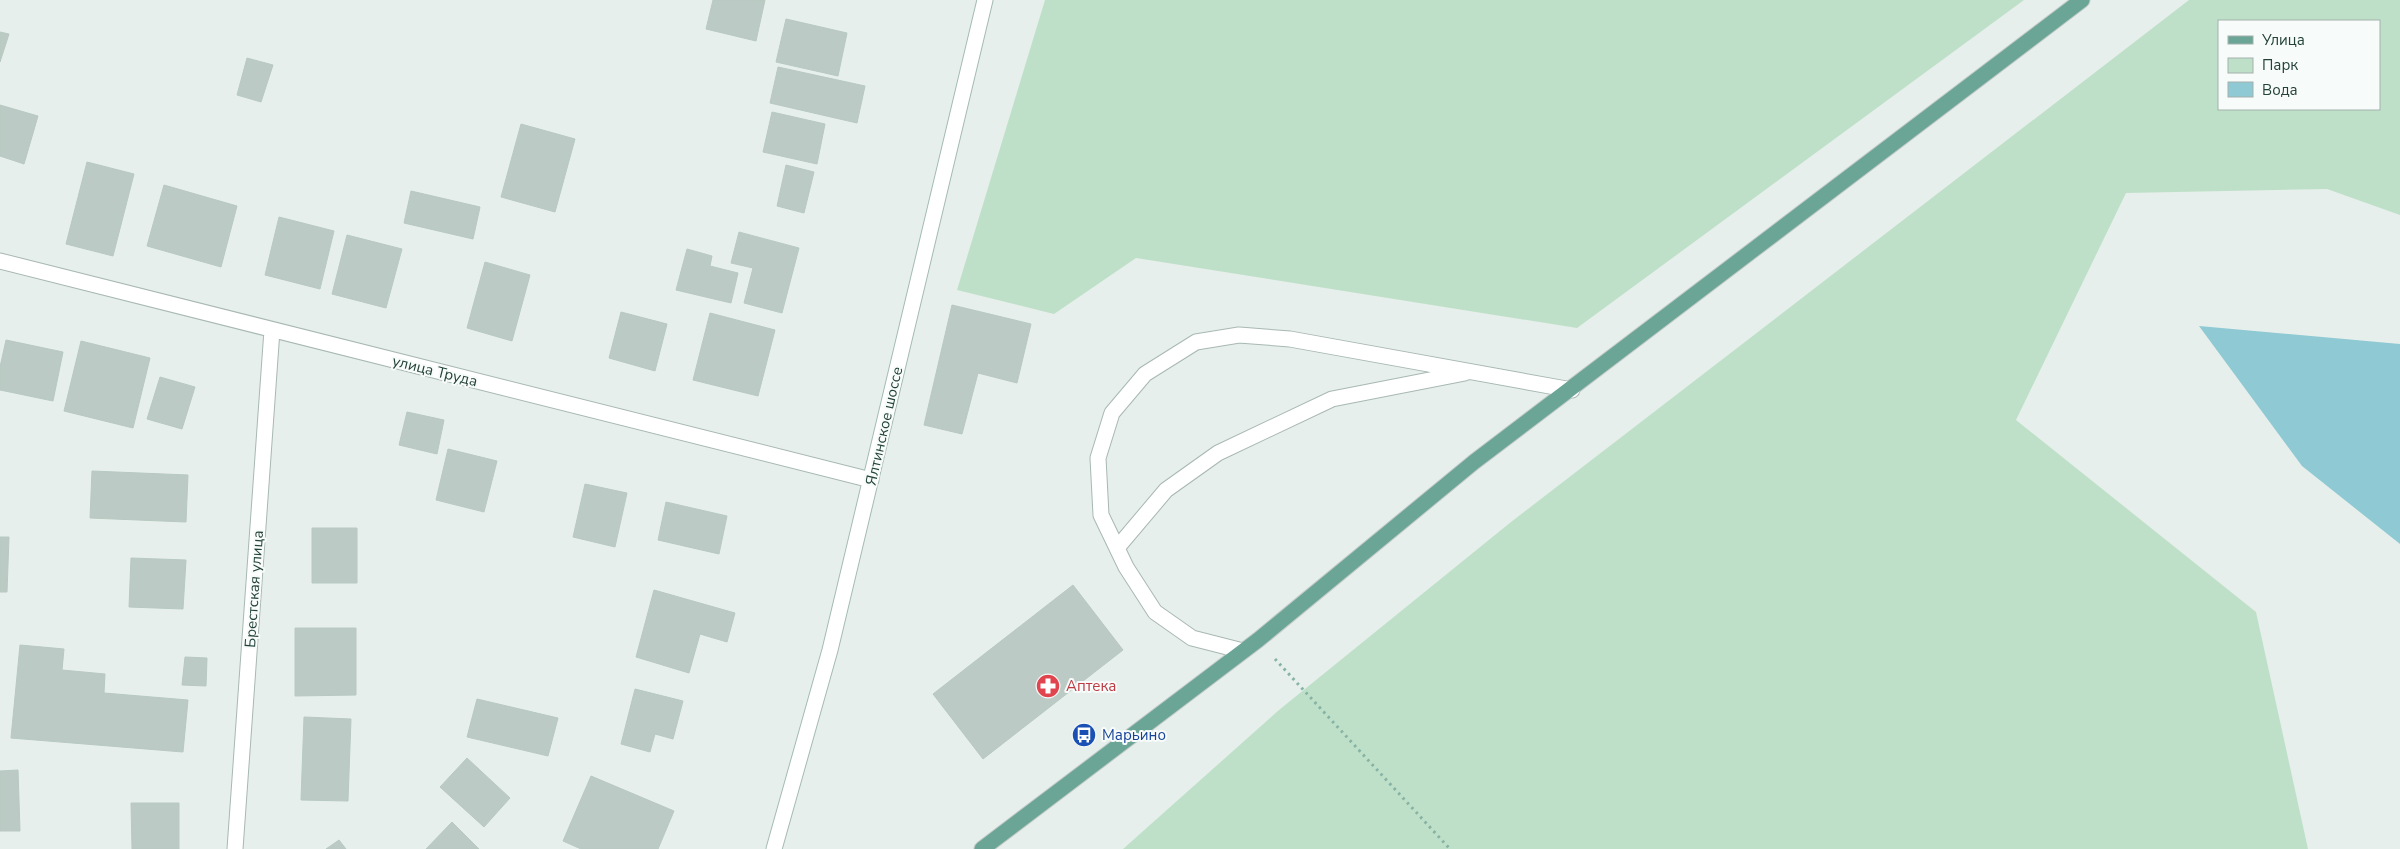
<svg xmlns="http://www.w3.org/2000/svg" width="2400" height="849" viewBox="0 0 2400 849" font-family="'Nunito Sans',sans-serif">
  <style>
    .green { fill: #bfe0c8; fill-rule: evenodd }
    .water { fill: #8ec9d4 }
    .building { fill: #bbcac4; stroke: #b8c9c2 }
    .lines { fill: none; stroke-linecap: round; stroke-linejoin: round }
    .lane-casing { stroke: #a8b8b2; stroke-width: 17 }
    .street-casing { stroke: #a8b8b2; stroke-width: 17 }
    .secondary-casing { stroke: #a4bbb3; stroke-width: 17 }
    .primary-casing { stroke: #c2cac8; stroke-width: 17 }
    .path { stroke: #86b3a5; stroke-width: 3; stroke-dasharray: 2.5 4; stroke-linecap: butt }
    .lane { stroke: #fff; stroke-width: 15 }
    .street { stroke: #fff; stroke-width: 15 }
    .secondary { stroke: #fff; stroke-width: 15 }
    .primary { stroke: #6aa596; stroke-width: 15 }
    .labels { text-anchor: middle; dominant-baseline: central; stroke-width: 4; stroke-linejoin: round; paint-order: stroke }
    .street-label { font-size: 15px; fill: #24423a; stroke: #f7fbf9 }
    .health-label { font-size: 15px; fill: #be3a42; stroke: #f7fbf9; text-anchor: start }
    .transit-label { font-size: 15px; fill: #164399; stroke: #f7fbf9; text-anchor: start }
  </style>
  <rect width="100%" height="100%" fill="#e6efeb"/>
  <path class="green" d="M1045,0H2024L1577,328L1136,258L1054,314L957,290Z
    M2189,0H2400V215L2327,189L2126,193L2016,420L2256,612L2308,849H1123L1279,710L1511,522ZM2219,21H2379V109H2219Z"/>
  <path class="water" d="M2199,326L2400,344V544L2302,466Z"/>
  <path class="building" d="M713,0H765L756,41L706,29Z
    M786,19L847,33L838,76L776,62Z
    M0,32L9,34L0,62Z
    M247,58L273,65L261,102L237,95Z
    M778,67L865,86L857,123L770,103Z
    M0,105L38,116L24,164L0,156Z
    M772,112L825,124L817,164L763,152Z
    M521,124L575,139L555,212L501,197Z
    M87,162L134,174L113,256L66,244Z
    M786,165L814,172L804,213L777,206Z
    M164,185L237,206L221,267L147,246Z
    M411,191L480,207L473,239L404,223Z
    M279,217L334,231L320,289L265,275Z
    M739,232L799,248L782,313L744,303L753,268L731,263Z
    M347,235L402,249L386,308L332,294Z
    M687,249L712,256L710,266L738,273L731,303L676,290Z
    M485,262L530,275L512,341L467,328Z
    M952,305L1031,324L1017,383L978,373L962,434L924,425Z
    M621,312L667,324L655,371L609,358Z
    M710,313L775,330L758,396L693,380Z
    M6,340L63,352L53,401L0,390V367Z
    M81,341L150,358L133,428L64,411Z
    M160,377L195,387L182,429L147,419Z
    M407,412L444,420L437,454L399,445Z
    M448,449L497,461L484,512L436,500Z
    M92,471L188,475L186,522L90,518Z
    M585,484L627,493L615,547L573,537Z
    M666,502L727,516L719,554L658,540Z
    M312,528H357V583H312Z
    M0,537H9L7,592H0Z
    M131,558L186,560L183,609L129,607Z
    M1073,585L1123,650L983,759L933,694Z
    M654,590L735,613L727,642L700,634L689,673L636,657Z
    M295,628H356V695L295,696Z
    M20,645L64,649L62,670L105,674L104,693L188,700L183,752L11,738Z
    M185,657L207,658L206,686L182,685Z
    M635,689L683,701L673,739L655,734L650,752L621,744Z
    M477,699L558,718L548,756L467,737Z
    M304,717L351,719L348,801L301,800Z
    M467,758L510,798L484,827L440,787Z
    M18,770L20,831H0V771Z
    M591,776L674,811L658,849H581L563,841Z
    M131,803H179V849H132Z
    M452,822L479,849H426Z
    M339,840L346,849H326Z"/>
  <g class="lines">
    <g class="lane-casing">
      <path id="lane" d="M1117,548L1166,490L1218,453L1332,399L1465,373
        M1243,651L1192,638L1155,612L1126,567L1101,515L1098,458L1112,413L1145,374L1196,342L1239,335L1290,339L1572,390"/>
    </g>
    <g class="street-casing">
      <path id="street" d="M0,261L871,480
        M235,849L272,330"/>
    </g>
    <g class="secondary-casing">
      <path id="secondary" d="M774,849L830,650L985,0"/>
    </g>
    <g class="primary-casing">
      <path id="primary" d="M982,849L1258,640L1474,462L2082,0"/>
    </g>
    <path class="path" d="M1275,659L1450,849"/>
    <use href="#lane" class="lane"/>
    <use href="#street" class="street"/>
    <use href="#secondary" class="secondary"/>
    <use href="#primary" class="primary"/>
  </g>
  <defs>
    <g id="pharmacy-disc" transform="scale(1.25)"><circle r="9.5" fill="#e0444e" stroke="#f7fbf9"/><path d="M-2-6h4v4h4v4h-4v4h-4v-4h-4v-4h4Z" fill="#fff"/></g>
    <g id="bus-disc" transform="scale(1.25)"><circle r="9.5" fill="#1a4fb4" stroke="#f7fbf9"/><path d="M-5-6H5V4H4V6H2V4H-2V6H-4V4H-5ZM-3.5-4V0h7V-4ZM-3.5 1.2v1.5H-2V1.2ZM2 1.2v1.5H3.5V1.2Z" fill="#fff"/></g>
  </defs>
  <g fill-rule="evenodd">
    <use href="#pharmacy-disc" x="1048" y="686"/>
    <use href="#bus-disc" x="1084" y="735"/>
  </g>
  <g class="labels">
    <g class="street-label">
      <text transform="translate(435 371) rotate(14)">улица Труда</text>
      <text transform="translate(884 426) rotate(-77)">Ялтинское шоссе</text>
      <text transform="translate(254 589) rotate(-86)">Брестская улица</text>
    </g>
    <g class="health-label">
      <text x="1066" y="686">Аптека</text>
    </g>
    <g class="transit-label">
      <text x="1102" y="735">Марьино</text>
    </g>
  </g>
  <rect x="2218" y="20" width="162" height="90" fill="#f7fbf9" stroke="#a3b1ad"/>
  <rect x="2228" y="36" width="25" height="8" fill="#6aa596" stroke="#a3b1ad"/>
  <text x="2262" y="45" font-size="15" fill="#24423a">Улица</text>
  <rect x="2228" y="58" width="25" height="15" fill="#bfe0c8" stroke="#a3b1ad"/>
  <text x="2262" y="70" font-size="15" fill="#24423a">Парк</text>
  <rect x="2228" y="82" width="25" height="15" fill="#8ec9d4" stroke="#a3b1ad"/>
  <text x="2262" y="95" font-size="15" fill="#24423a">Вода</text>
</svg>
